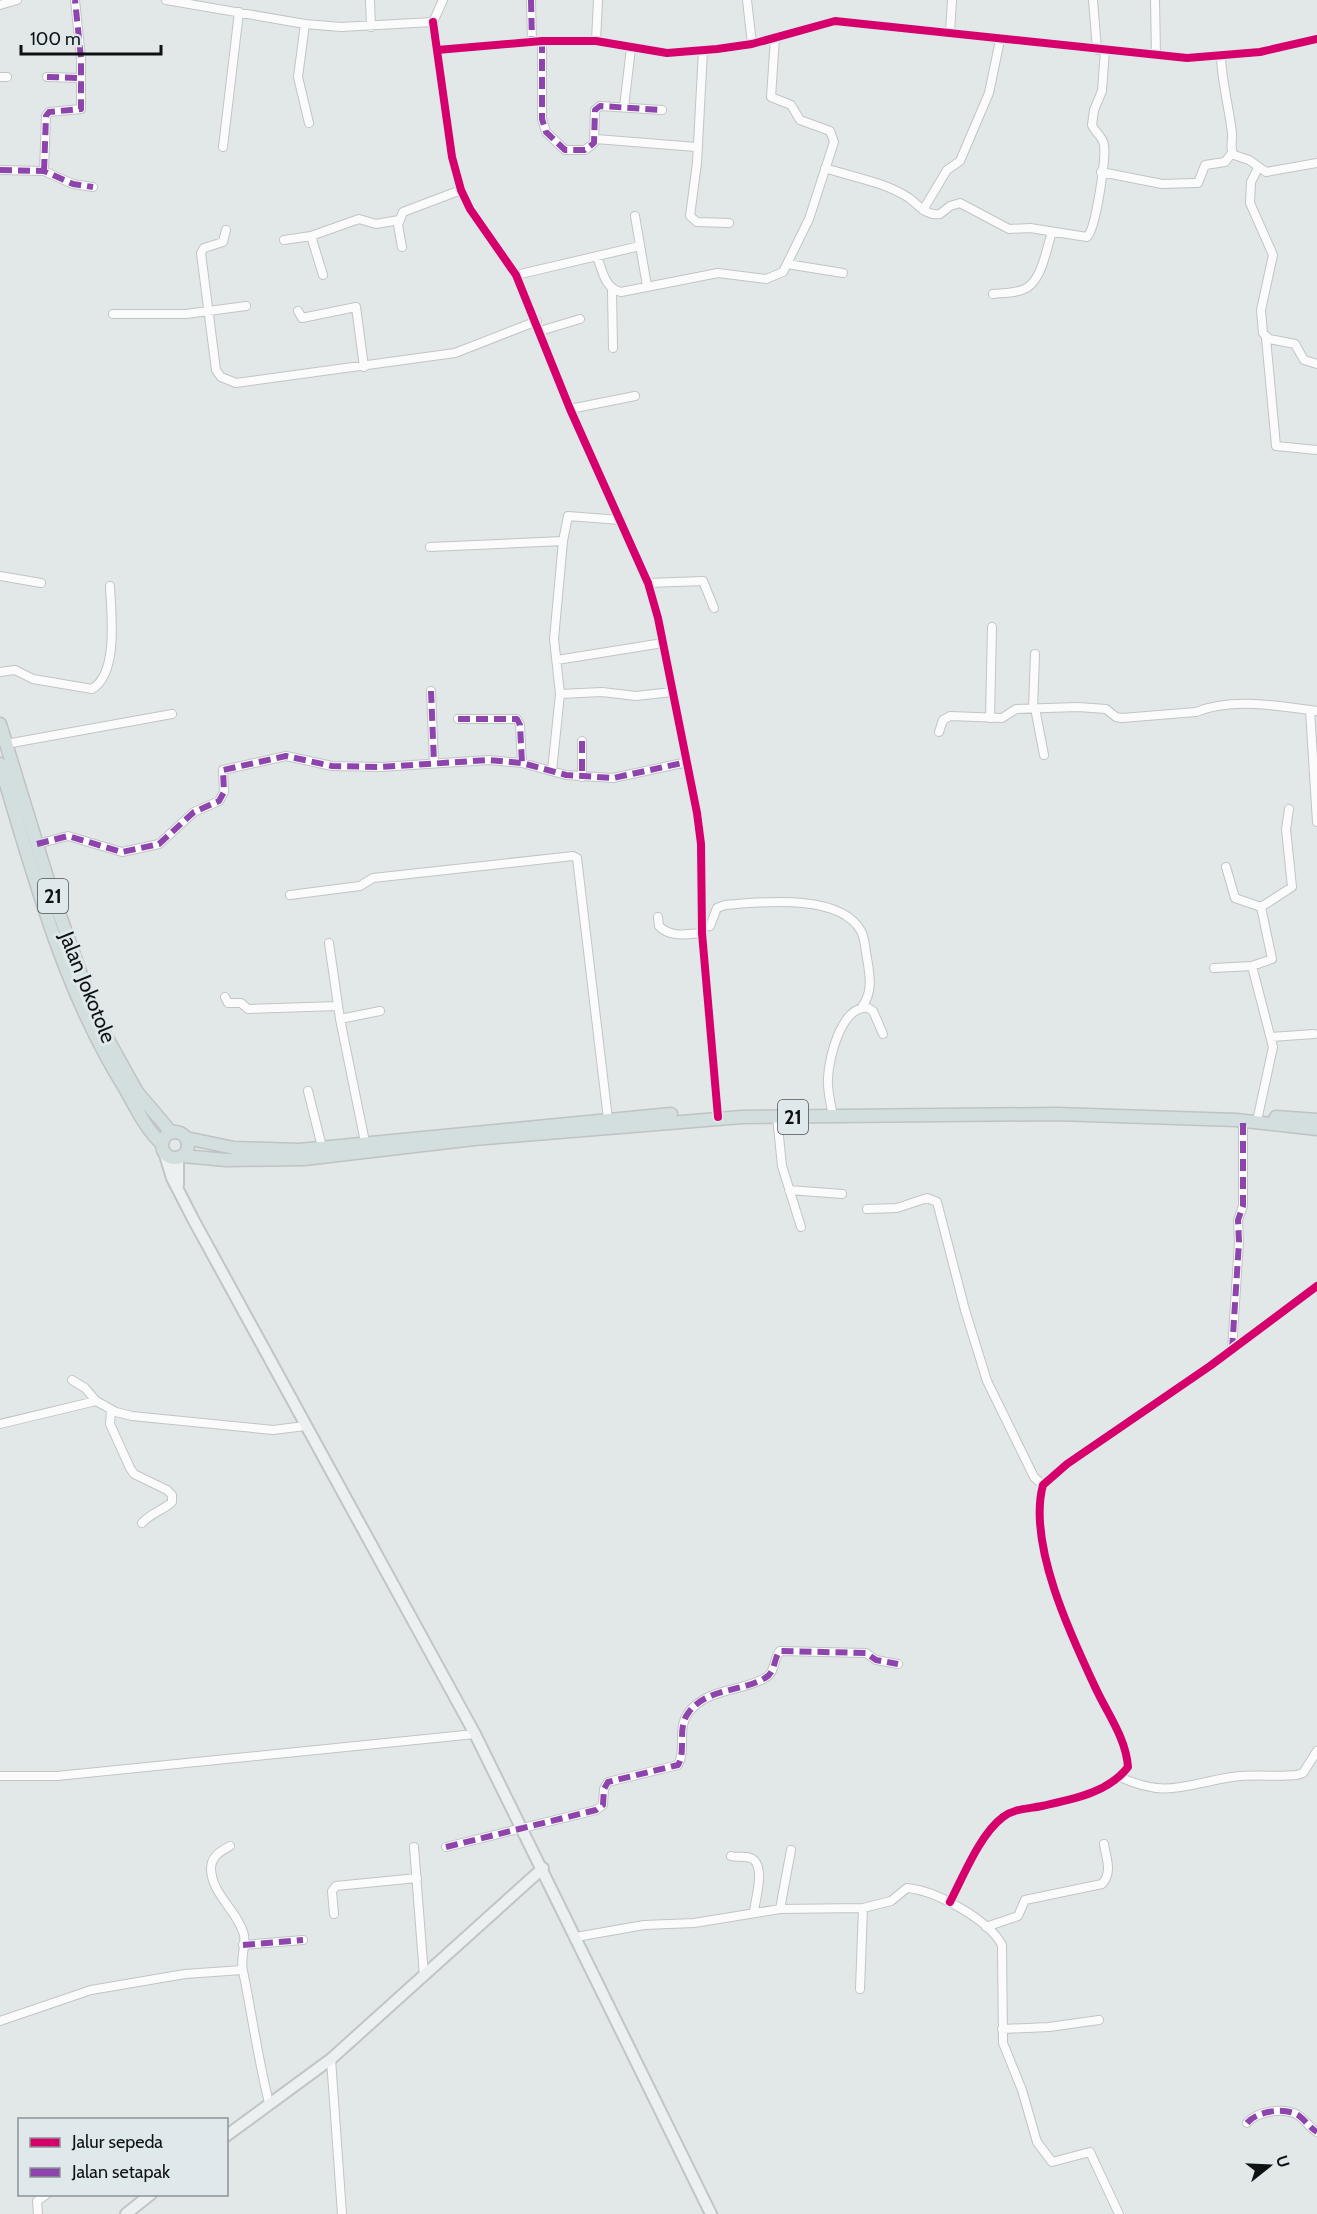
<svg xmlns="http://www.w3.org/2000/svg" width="1317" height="2214" viewBox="0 0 1317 2214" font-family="Cabin,sans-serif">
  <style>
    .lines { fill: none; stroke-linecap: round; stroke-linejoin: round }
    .minor-casing { stroke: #c1c5c6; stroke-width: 10 }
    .secondary-casing { stroke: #c1c5c6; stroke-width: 14 }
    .trunk-casing { stroke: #c0c2c3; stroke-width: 15 }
    .minor { stroke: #fbfbfc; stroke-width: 8 }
    .secondary { stroke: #ecf0f0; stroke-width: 10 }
    .trunk { stroke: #d3dede; stroke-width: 12 }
    .quiet { stroke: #8e44ad; stroke-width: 6; stroke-dasharray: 12 6; stroke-linecap: butt }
    .cycleway-casing { stroke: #dfe9eb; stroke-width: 11 }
    .cycleway { stroke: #d6006c; stroke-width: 8 }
    .labels { text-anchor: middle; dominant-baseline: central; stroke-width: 6; stroke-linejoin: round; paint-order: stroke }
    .shield { fill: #dfe9eb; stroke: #4d5254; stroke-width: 1.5 }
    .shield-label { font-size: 20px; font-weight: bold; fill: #0f1213 }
    .street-label { font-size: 21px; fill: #0f1213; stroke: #dfe9eb }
  </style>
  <rect width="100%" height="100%" fill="#e2e7e8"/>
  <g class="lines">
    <g class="minor-casing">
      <path id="minor" d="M166,0L305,24L341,27L433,22L443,0
        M370,0L371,27
        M531,0L532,42
        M747,0L752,44
        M1093,0L1097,50
        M1155,0L1156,54
        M0,5L17,0
        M433,22L452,157L461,190L470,209L516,275L570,409L648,583L658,618L697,813L701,844L702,933L718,1117
        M305,24L298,77L309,123
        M950,33L952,0
        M542,41V119L546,132L565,150H585L594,143L595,110L600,106L662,110
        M596,41L598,0
        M437,50L542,41H596L667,53L717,49L752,44L835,21L1187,58L1260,52L1317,39
        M703,50L697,163L690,216L697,222L729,223
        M1221,57C1222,83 1229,107 1232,133C1233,141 1229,148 1234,155L1249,160L1266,172L1317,163
        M0,77H7
        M47,77L81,78
        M624,107L631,48
        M596,139L696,147
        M223,147L239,12
        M825,168C852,177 885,182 909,198C920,206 926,216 940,214L950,206L960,203L1009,229L1030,228L1087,237C1096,229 1106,158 1104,145C1103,137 1095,132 1092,125L1094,110L1102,91L1105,50
        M1258,168L1251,182L1250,203L1273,255L1261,310L1263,333L1269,339L1295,344L1304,360L1317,364
        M0,170L44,171L73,184L93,187
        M44,171L46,116L49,112L81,109V58L75,0
        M1101,172L1162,184L1194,183H1198L1205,165L1225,162L1232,153
        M923,210L947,170L960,161L989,93L1000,40
        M635,216L647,286
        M226,230L223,242L204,248L201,253L216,370L221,377L236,383L455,353L537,321
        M311,236L323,275
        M284,240L311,236L359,219L376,224L399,220
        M402,247L398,225L403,212L461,190
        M597,257C603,271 604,288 621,292L718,273L766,279L783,272L809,219L834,142L830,131L800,120L791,105L771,97L775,38
        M787,264L843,273
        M516,275L640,246
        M612,290L613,348
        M993,294C1003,293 1013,293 1022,290C1042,284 1046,249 1052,232
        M298,311L302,318L356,307L364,367
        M113,314H186L246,306
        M540,331L580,319
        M1266,338L1276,446L1317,450
        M570,409L635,396
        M563,541L568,516L621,520
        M430,547L563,541L554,639L560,694L552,771
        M0,576L41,583
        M648,583L703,581L714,608
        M557,660L663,643
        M0,672L15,670L33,679L92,689C119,673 111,613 110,586
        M431,691L434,763
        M560,694L602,692L636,696L672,692
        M1033,708L1035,654
        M1035,708L1044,755
        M1310,710L1317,822
        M990,718L992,627
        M458,719H517L520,725L522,763
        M939,732L943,720L950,716L1002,718L1016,709L1078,707L1106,709L1116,717L1122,718L1196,712C1232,697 1279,706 1317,711
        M582,741V777
        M6,744L172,714
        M37,844L68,836L122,852L159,844L194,812L219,801L224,792L223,770L286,756L332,766L381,767L489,760L522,763L566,775L613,778L687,762
        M1226,867L1235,898L1261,907
        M290,895L360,886L373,878L573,856L577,858L608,1119
        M658,917L659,926C670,938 688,934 702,933
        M702,927L710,926L717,908L725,905C761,902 840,893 861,931C865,938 865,949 867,958C870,976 873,992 862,1007
        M329,943L340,1019L365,1142
        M1214,968L1252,966
        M225,997L228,1003H241L248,1009L338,1006
        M340,1019L380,1011
        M1271,1037L1314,1034
        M308,1091L322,1147
        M832,1111C830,1100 827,1088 828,1078C829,1056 842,1005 868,1008L873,1011L883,1034
        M1258,1116L1273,1047L1252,966L1272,959L1261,907L1292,887L1286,829L1289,809
        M777,1117L782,1166L801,1227
        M789,1190L842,1194
        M867,1209L897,1208L927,1198L937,1202L965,1310L987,1381L1034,1477L1043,1485
        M1232,1350L1239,1242L1238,1220L1243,1206V1121
        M72,1380L85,1388L96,1401
        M111,1410L110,1424L130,1468L134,1474L167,1490L172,1495V1502C162,1511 151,1513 142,1523
        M0,1424L96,1401L116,1412L132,1416L273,1430L305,1426
        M0,1776H57L475,1734
        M1120,1777C1167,1799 1186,1784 1232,1777C1254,1774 1275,1777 1297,1775L1303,1773L1317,1751
        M230,1846C221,1851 211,1856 211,1869C212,1895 238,1911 244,1935C246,1946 240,1959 243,1971C252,2015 258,2059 269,2103
        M414,1847L424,1976
        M446,1847L596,1810L603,1805L604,1789L608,1782L678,1765C687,1750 676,1728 689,1712C707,1688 741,1692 765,1678C776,1672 773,1659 780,1651L866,1653L876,1660L898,1664
        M731,1856C738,1858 749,1855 754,1860C765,1871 755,1899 754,1912
        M950,1902C963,1877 980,1834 1003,1817C1015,1808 1028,1809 1042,1806C1073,1799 1108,1793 1128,1767C1126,1739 1109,1716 1097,1691C1072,1638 1027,1544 1043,1485L1067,1464L1210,1366L1317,1286
        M780,1909L791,1850
        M334,1914L332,1891L336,1886L417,1878
        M986,1927L1018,1916L1025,1900L1102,1884C1113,1872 1106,1858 1104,1844
        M576,1937L644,1925L694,1923L780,1909L863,1908L891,1901L907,1888C935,1890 989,1920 1002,1945L1003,2043L1022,2090L1037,2142L1052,2162L1090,2152L1119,2214
        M243,1945L303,1940
        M860,1989L863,1908
        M0,2021L91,1990L185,1974L242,1970
        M1002,2029L1049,2027L1099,2020
        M331,2059L342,2214
        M1247,2123C1257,2111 1284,2107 1298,2115C1305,2120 1310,2128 1317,2132
        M38,2214L37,2201L47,2194"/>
    </g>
    <g class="secondary-casing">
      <path id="secondary" d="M165,1155L172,1178L193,1219L475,1734L711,2214
        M178,1185V1158
        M226,2136L331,2059L543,1868
        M126,2214L151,2194"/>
    </g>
    <g class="trunk-casing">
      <path id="trunk" d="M0,724L50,887L89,997L103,1031L137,1092L171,1132
        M0,764C34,876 63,990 126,1090C136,1108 146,1129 161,1143
        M1276,1117L1317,1120
        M162 1145a13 13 0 1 1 26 0a13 13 0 1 1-26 0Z
        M186,1138L234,1148L299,1150L671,1114
        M183,1156L226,1160L304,1159L474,1139L742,1117L1057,1114L1236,1120L1317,1129"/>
    </g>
    <use href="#minor" class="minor"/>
    <use href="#secondary" class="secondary"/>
    <use href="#trunk" class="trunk"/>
    <path class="quiet" d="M531,0L532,42
      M542,41V119L546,132L565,150H585L594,143L595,110L600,106L662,110
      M47,77L81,78
      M0,170L44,171L73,184L93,187
      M44,171L46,116L49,112L81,109V58L75,0
      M431,691L434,763
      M458,719H517L520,725L522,763
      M582,741V777
      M37,844L68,836L122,852L159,844L194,812L219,801L224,792L223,770L286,756L332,766L381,767L489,760L522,763L566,775L613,778L687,762
      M1232,1350L1239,1242L1238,1220L1243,1206V1121
      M446,1847L596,1810L603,1805L604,1789L608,1782L678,1765C687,1750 676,1728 689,1712C707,1688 741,1692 765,1678C776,1672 773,1659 780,1651L866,1653L876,1660L898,1664
      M243,1945L303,1940
      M1247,2123C1257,2111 1284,2107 1298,2115C1305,2120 1310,2128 1317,2132"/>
    <g class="cycleway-casing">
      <path id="cycleway" d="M433,22L452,157L461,190L470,209L516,275L570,409L648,583L658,618L697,813L701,844L702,933L718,1117
        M437,50L542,41H596L667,53L717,49L752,44L835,21L1187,58L1260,52L1317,39
        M950,1902C963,1877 980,1834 1003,1817C1015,1808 1028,1809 1042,1806C1073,1799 1108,1793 1128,1767C1126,1739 1109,1716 1097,1691C1072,1638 1027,1544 1043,1485L1067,1464L1210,1366L1317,1286"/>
    </g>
    <use href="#cycleway" class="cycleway"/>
  </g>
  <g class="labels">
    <g class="shield">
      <rect x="38" y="879" width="30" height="34" rx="4.5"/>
      <rect x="778" y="1100" width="30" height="34" rx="4.5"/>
    </g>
    <g class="shield-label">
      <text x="53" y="896">21</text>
      <text x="793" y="1117">21</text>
    </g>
    <g class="street-label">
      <text transform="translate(88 987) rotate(68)">Jalan Jokotole</text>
    </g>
  </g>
  <rect x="18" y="2118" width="210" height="78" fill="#dfe9eb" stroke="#8c9395" stroke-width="1.5"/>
  <rect x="30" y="2138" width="30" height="9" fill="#d6006c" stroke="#8c9395" stroke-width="1.5"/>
  <text x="72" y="2148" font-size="18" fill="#0f1213">Jalur sepeda</text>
  <rect x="30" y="2168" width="30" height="9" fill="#8e44ad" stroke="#8c9395" stroke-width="1.5"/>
  <text x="72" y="2178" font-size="18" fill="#0f1213">Jalan setapak</text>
  <g transform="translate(1269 2166) rotate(72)" stroke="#dfe9eb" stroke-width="4.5" paint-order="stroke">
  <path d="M0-4.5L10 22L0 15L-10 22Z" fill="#0f1213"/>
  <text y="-9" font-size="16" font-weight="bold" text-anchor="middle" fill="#0f1213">U</text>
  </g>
  <path d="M21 45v9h140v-9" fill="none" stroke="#0f1213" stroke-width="3"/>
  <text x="30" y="45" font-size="18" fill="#0f1213" stroke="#dfe9eb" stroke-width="4.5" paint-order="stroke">100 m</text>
</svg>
